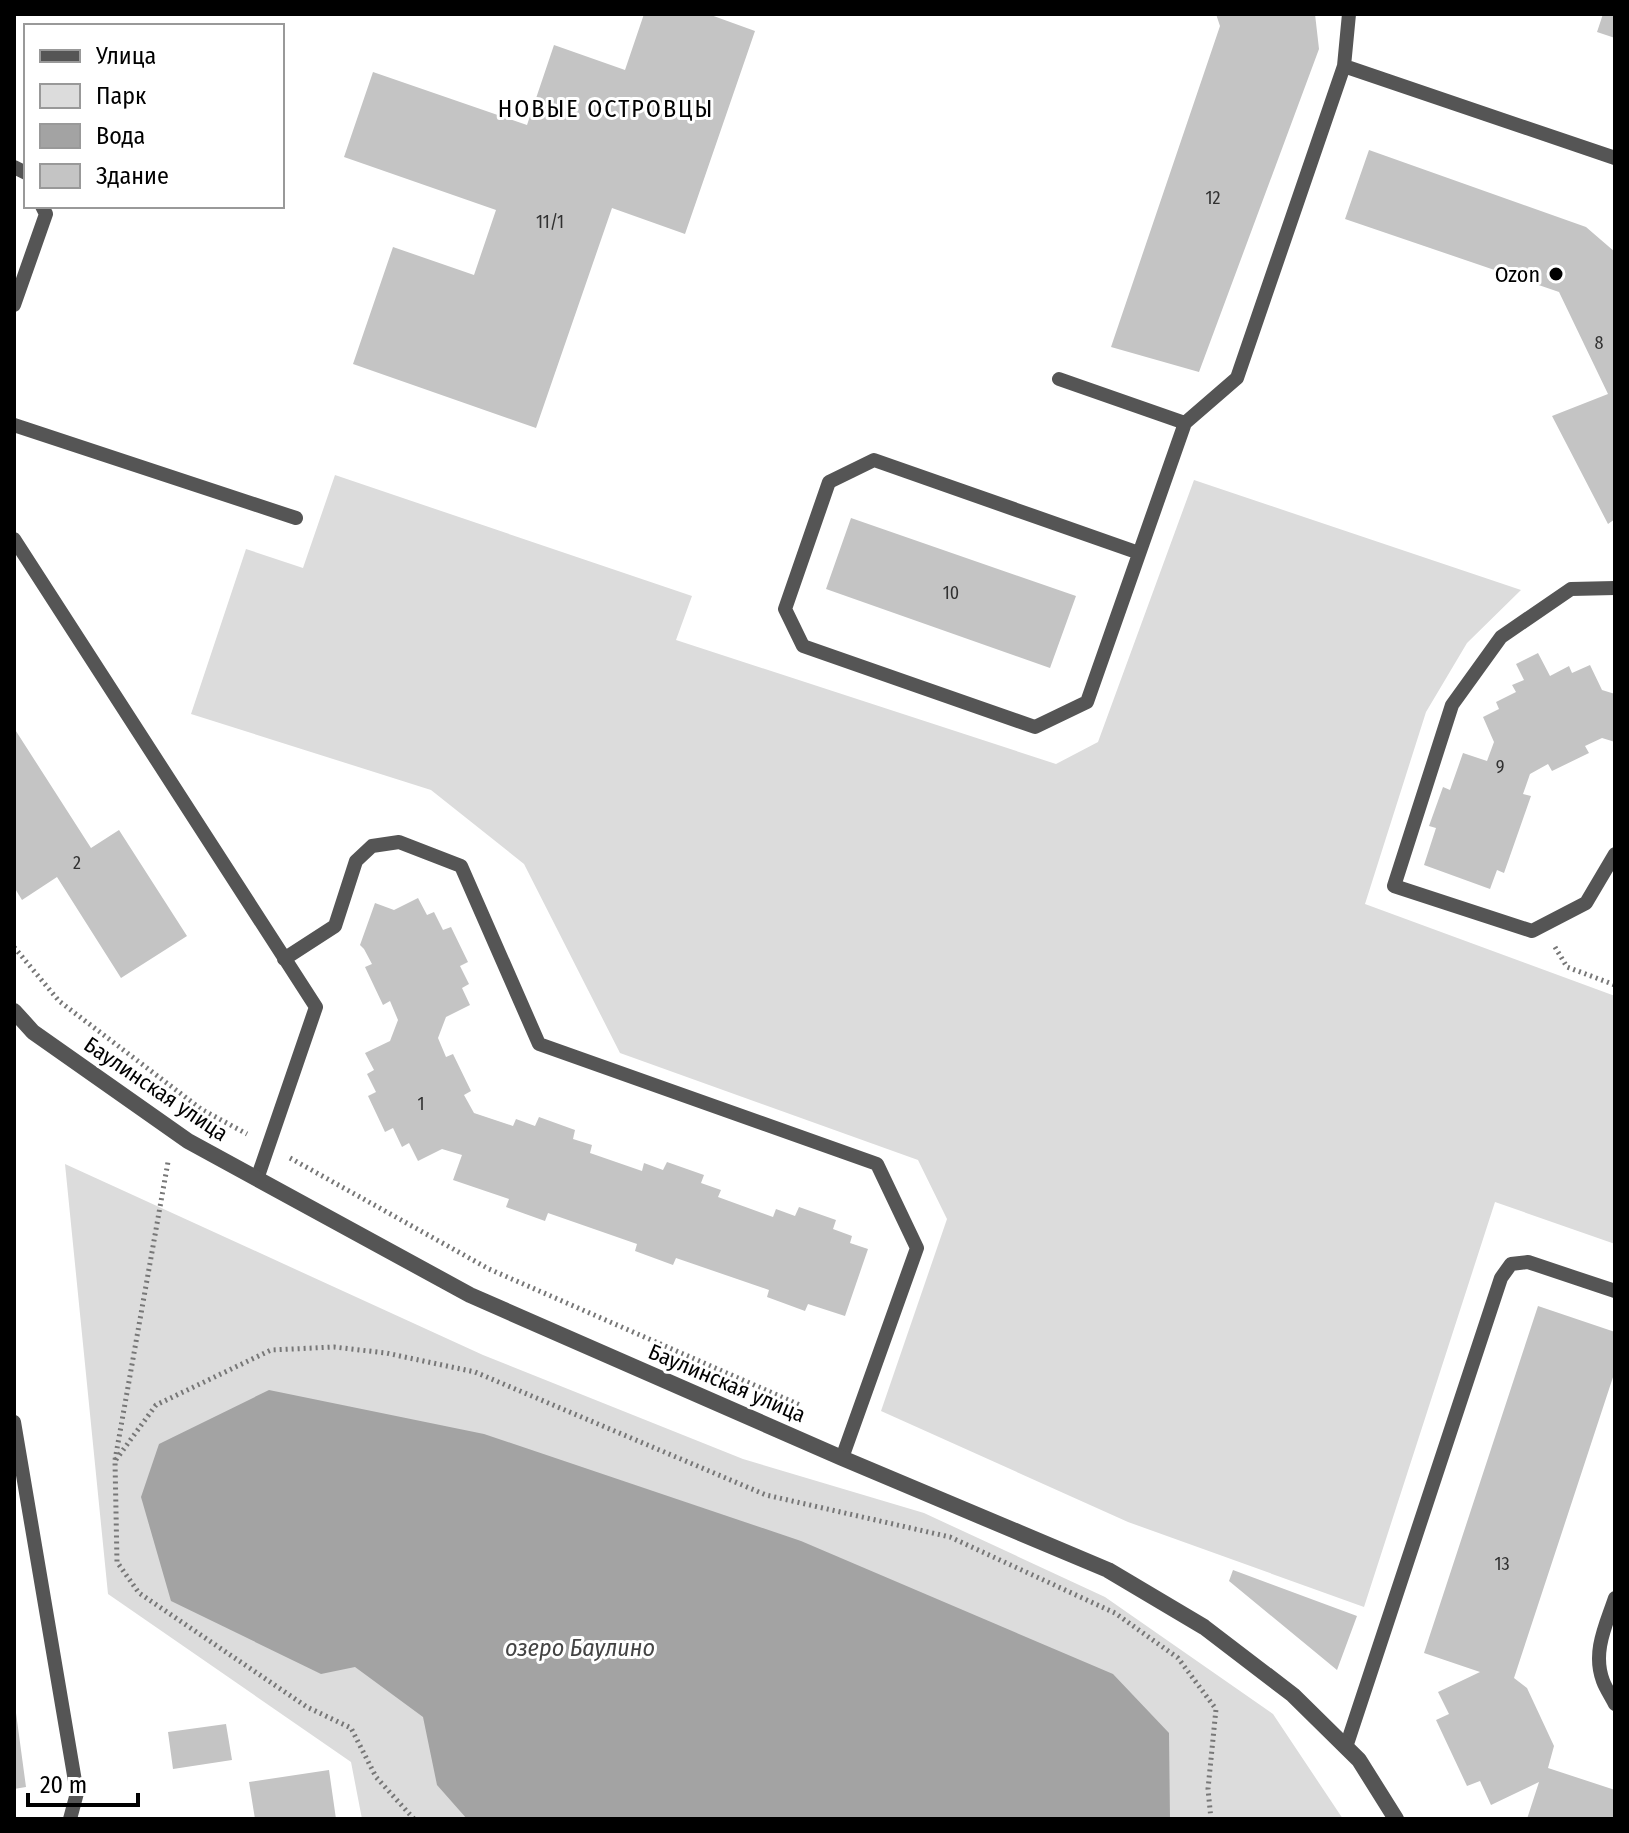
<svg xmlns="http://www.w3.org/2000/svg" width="1629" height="1833" viewBox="0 0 1629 1833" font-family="'Fira Sans Condensed',sans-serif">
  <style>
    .green { fill: #dcdcdc }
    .water { fill: #a3a3a3 }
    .building { fill: #c4c4c4 }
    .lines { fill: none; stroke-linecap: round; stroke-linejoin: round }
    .path { stroke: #777; stroke-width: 5; stroke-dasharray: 2 4; stroke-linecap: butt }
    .lane { stroke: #555; stroke-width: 14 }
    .street { stroke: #555; stroke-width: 16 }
    .poi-dot { fill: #000; stroke: #fff; stroke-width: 3 }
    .labels { text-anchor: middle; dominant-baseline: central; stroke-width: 6; stroke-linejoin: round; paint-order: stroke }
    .number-label { font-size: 18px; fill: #313131 }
    .poi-label { font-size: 22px; fill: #000; stroke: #fff; text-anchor: end }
    .street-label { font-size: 22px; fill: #000; stroke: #fff }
    .neighbourhood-label { font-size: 24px; letter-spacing: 2px; fill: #000; stroke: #fff }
    .water-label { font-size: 24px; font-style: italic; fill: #444; stroke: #fff }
  </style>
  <rect width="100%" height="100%" fill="#fff"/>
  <path class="green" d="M335,475L692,596L676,640L1056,764L1098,742L1194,480L1521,590L1467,643L1426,712L1365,904L1615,996V1244L1495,1202L1364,1607L1128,1522L881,1411L947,1219L918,1160L620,1053L524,864L431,790L191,714L246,549L303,568Z
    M65,1164L483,1355L743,1459L924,1513L1105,1597L1273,1714L1343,1819H362L351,1762L108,1594Z"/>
  <path class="water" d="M269,1390L484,1434L801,1541L1113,1674L1169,1733L1170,1819H467L437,1785L423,1717L355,1667L321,1674L171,1601L141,1497L159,1444Z"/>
  <path class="building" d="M644,14H708L755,31L685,234L612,208L536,428L353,364L393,247L474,275L496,210L344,157L373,72L527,125L554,45L625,70Z
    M1216,14H1315L1319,49L1199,372L1111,347L1220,26Z
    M1603,14H1615V38L1597,32Z
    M1369,150L1586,227L1615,252V519L1608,524L1552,416L1608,394L1559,292L1345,219Z
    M851,518L1076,596L1050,668L826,589Z
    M1538,653L1550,676L1569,666L1572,673L1590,665L1602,690L1615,694V742L1602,738L1585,746L1589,753L1552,771L1548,764L1530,774L1523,794L1531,796L1504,873L1497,870L1490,889L1424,865L1436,828L1429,826L1443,787L1450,790L1463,753L1487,761L1494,742L1483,717L1499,709L1496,702L1516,692L1512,685L1524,680L1516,664Z
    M14,728L91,848L119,830L187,936L121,978L57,877L22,900L14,887Z
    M418,898L427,915L434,912L443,930L451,927L468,962L460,966L469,984L462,988L470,1005L446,1017L438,1038L446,1057L453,1054L471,1091L464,1095L474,1113L513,1126L516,1119L535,1126L539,1117L575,1130L573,1139L592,1145L590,1153L642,1171L644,1163L663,1170L667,1162L704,1175L701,1183L721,1190L718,1197L773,1217L776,1209L795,1216L799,1207L836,1220L833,1229L852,1236L850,1243L868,1249L845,1316L808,1304L805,1311L767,1297L769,1290L676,1258L673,1265L635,1251L637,1244L548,1213L545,1221L506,1207L509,1199L453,1180L462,1155L442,1149L418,1161L409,1143L402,1147L393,1128L385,1132L368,1096L376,1092L367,1074L374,1070L365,1053L390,1041L398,1020L390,1001L383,1005L365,967L372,964L364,949L360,945L375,903L394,910Z
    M1538,1306L1615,1332V1371L1514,1678L1527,1688L1554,1746L1548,1768L1615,1790V1819H1527L1539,1782L1491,1805L1480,1781L1467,1786L1436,1720L1449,1714L1438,1692L1480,1672L1424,1653Z
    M1233,1570L1357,1616L1337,1670L1229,1581Z
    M14,1713H16L26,1787L14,1789Z
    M226,1724L232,1760L173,1769L168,1732Z
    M329,1770L336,1819H255L249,1782Z"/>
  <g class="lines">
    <path class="path" d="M14,947L59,1001L201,1109L247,1134
      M1555,947L1567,967L1615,985
      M290,1158L489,1269L800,1405
      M115,1460L168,1162
      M414,1819L376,1777L351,1728L307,1707L139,1593L117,1562L115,1461L156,1405L271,1350L334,1347L386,1353L475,1372L766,1495L950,1537L1115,1613L1178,1658L1216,1709L1208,1789L1211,1819"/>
    <path class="lane" d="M1349,14L1344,66L1615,158
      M14,167L26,173
      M14,305L46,214L42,206
      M1059,379L1185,423L1087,702L1035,727L803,646L785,609L829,482L874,460L1139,553
      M1185,423L1237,378L1344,66
      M14,425L296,518
      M14,539L316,1007L257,1179
      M1615,588L1571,589L1501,637L1452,705L1394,886L1532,931L1586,903L1615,854
      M284,959L335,926L356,861L372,846L399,842L461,866L539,1044L877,1164L917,1248L842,1458
      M14,1422L77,1793L70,1819
      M1615,1598C1606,1625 1592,1652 1603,1681C1606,1689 1611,1696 1615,1704
      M1346,1747L1501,1278L1511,1264L1528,1262L1615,1291"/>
    <path class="street" d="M14,1011L33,1032L188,1141L470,1295L842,1458L1108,1570L1204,1627L1293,1695L1359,1760L1396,1819"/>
  </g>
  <circle class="poi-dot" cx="1556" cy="274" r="8"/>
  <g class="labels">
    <g class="number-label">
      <text x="1213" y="198">12</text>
      <text x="550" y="222">11/1</text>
      <text x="1599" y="343">8</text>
      <text x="951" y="593">10</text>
      <text x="1500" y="767">9</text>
      <text x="77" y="863">2</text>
      <text x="421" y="1104">1</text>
      <text x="1502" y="1564">13</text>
    </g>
    <g class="poi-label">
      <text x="1540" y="274">Ozon</text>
    </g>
    <g class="street-label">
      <text transform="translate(156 1089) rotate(34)">Баулинская улица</text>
      <text transform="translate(727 1383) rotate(23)">Баулинская улица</text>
    </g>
    <g class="neighbourhood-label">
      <text x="606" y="109">НОВЫЕ ОСТРОВЦЫ</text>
    </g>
    <g class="water-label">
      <text x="580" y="1648">озеро Баулино</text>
    </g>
  </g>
  <rect width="1629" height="1833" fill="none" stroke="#000000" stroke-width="32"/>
  <rect x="24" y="24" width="260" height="184" fill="#ffffff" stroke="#999999" stroke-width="2"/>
  <rect x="40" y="50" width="40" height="12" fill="#555555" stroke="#999999" stroke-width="2"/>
  <text x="96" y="64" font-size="24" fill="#000000">Улица</text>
  <rect x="40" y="84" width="40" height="24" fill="#dcdcdc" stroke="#999999" stroke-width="2"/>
  <text x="96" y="104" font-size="24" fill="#000000">Парк</text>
  <rect x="40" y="124" width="40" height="24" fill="#a3a3a3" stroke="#999999" stroke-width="2"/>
  <text x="96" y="144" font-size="24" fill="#000000">Вода</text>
  <rect x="40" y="164" width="40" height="24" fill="#c4c4c4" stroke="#999999" stroke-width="2"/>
  <text x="96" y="184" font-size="24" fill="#000000">Здание</text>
  <path d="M28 1793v12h110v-12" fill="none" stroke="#000000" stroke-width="4"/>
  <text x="40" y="1793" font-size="24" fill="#000000" stroke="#ffffff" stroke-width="6" paint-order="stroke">20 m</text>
</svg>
